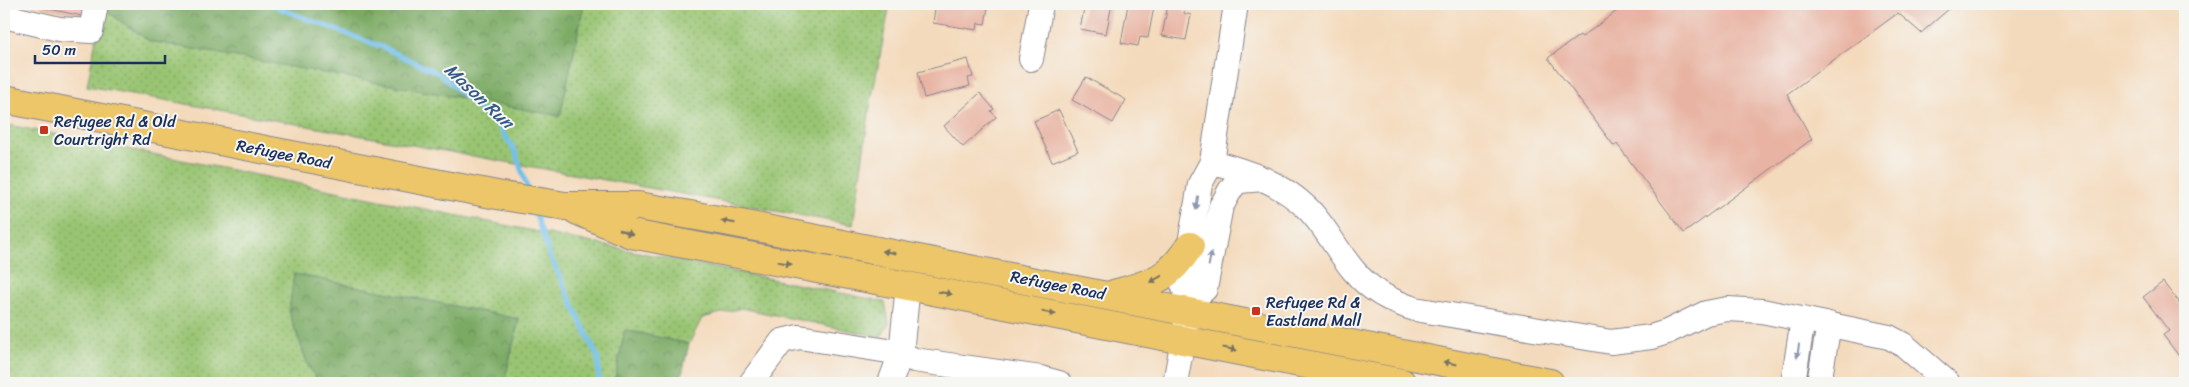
<svg xmlns="http://www.w3.org/2000/svg" width="2189" height="387" viewBox="0 0 2189 387" font-family="Sriracha,sans-serif">
  <style>
    .grass { fill: url(#grass-dots); stroke: #5a7a68 }
    .forest { fill: url(#forest-crowns); stroke: #4a6c61 }
    .lines { fill: none; stroke-linecap: round; stroke-linejoin: round }
    .stream { stroke: #73c0ed; stroke-width: 5 }
    .building { fill: #e8b3a2 }
    .minor-casing { stroke: #88848d; stroke-width: 26 }
    .major-casing { stroke: #88848d; stroke-width: 30 }
    .minor { stroke: #fff; stroke-width: 24 }
    .major { stroke: #ecc669; stroke-width: 28 }
    .oneway { fill: #8d97ae }
    .oneway2 { fill: #797363 }
    .poi-dot { fill: #c8321e; stroke: #f6f6f2; stroke-width: 2 }
    .labels { text-anchor: middle; dominant-baseline: central; stroke-width: 4; stroke-linejoin: round; paint-order: stroke }
    .poi-label { font-size: 16px; fill: #1b2f5e; stroke: #f6f6f2; text-anchor: start }
    .street-label { font-size: 16px; fill: #1b2f5e; stroke: #f6f6f2 }
    .water-label { font-size: 18px; font-style: italic; fill: #355a89; stroke: #f6f6f2 }
  </style>
  <defs>
    <pattern id="grass-dots" width="8" height="8" patternUnits="userSpaceOnUse" patternTransform="scale(1.25)"><rect width="8" height="8" fill="#99c572"/><path d="M2 2h.1M6 6h.1" fill="none" stroke="#7ca061" stroke-width="1.8" stroke-linecap="round"/></pattern>
    <pattern id="forest-crowns" width="20" height="18" patternUnits="userSpaceOnUse" patternTransform="scale(1.25)"><rect width="20" height="18" fill="#7aaa64"/><path d="M2 6a3 3 0 1 1 6 0M12 15a3 3 0 1 1 6 0" fill="none" stroke="#638b56"/></pattern>
  </defs>
  <rect width="100%" height="100%" fill="#f6f6f2"/>
  <filter id="ink" filterUnits="userSpaceOnUse"><feTurbulence type="fractalNoise" baseFrequency=".02" numOctaves="2"/><feDisplacementMap in="SourceGraphic" scale="10" xChannelSelector="R" yChannelSelector="G"/><feConvolveMatrix kernelMatrix="1 2 1 2 8 2 1 2 1" color-interpolation-filters="sRGB"/></filter>
  <filter id="wash" filterUnits="userSpaceOnUse"><feTurbulence type="fractalNoise" baseFrequency=".0096" numOctaves="4" result="noise"/><feDisplacementMap in="SourceGraphic" scale="20" xChannelSelector="R" yChannelSelector="G"/><feGaussianBlur stdDeviation="1.12" result="paint"/><feColorMatrix in="noise" values="0 0 0 0 0 0 0 0 0 0 0 0 0 0 0 0 0 1.4 0 .05"/><feComposite in="paint" operator="in"/></filter>
  <g filter="url(#wash)">
    <rect width="100%" height="100%" fill="#f4dabc"/>
    <path class="grass" d="M584,4H890L870,107L853,225L87,86L102,8L560,116Z
      M4,124L885,302L889,323L881,337L741,308L702,318L689,344L625,330L614,383H504L519,319L294,274L289,312L308,365L319,383H4Z"/>
    <path class="forest" d="M103,4H584L560,116L149,41L102,8Z
      M294,274L519,319L504,383H319L308,365L289,312Z
      M625,330L689,344L680,383H614Z"/>
    <g class="lines">
      <path class="stream" d="M274,4L281,9L382,47L440,74L499,127L515,151L528,190
        M534,210L550,256L598,358L599,383"/>
    </g>
    <g id="blocks">
      <path class="building" d="M41,4H90L87,17L40,7Z
        M943,4H962L988,8L985,24L978,23L977,30L933,23L935,8L943,9Z
        M1085,4H1112L1106,34L1080,29Z
        M1128,4H1151V6L1154,7L1148,38L1140,37L1138,46L1121,43Z
        M1168,4L1185,6L1184,13L1191,15L1186,40L1162,36Z
        M1624,4H1959L1950,8L1921,33L1898,13L1787,94L1812,139L1684,233L1617,144L1614,146L1548,58L1580,35L1582,37L1625,5Z
        M968,59L973,77L968,78L970,86L924,98L918,72Z
        M1086,77L1126,100L1113,123L1072,100Z
        M980,93L994,109L991,111L996,117L963,147L944,126Z
        M1059,110L1078,151L1052,162L1034,121Z
        M2163,282L2185,311V364L2163,335L2169,331L2143,297Z"/>
    </g>
  </g>
  <g filter="url(#ink)">
    <use href="#blocks" fill-opacity="0" stroke="#88848d" stroke-width="1"/>
    <g class="lines">
      <g class="minor-casing">
        <path id="minor" d="M4,16L59,29L91,31L96,4
          M1031,59L1041,4
          M1212,162C1247,171 1282,183 1308,209C1326,227 1337,251 1354,271C1369,289 1392,302 1415,309L1611,342L1651,337L1667,332L1706,313L1728,309L1762,311L1889,337L1904,345L1948,383
          M908,286L901,353L914,360L1041,378L1059,383
          M1190,301L1205,289L1221,206C1228,197 1229,187 1239,181L1264,179
          M751,383L782,341L799,337L901,353L890,383
          M1175,383L1190,301L1183,285L1200,184L1212,162L1236,4
          M1793,383L1803,319
          M1819,383L1829,324"/>
      </g>
      <g class="major-casing">
        <path id="major" d="M4,99L497,195L565,206H638L725,221L1550,383
          M576,210L631,234L908,286L1402,383
          M1114,294C1152,283 1167,281 1190,246"/>
      </g>
      <use href="#minor" class="minor"/>
      <use href="#major" class="major"/>
    </g>
    <defs><path id="oneway-solid" d="M-6-.8H1V-3.2L6.5 0L1 3.2V.8H-6Z" transform="scale(1.25)"/></defs>
    <g class="oneway">
      <use href="#oneway-solid" transform="translate(1197 203) rotate(99)"/>
      <use href="#oneway-solid" transform="translate(1210 259) rotate(-79)"/>
      <use href="#oneway-solid" transform="translate(1798 351) rotate(99)"/>
    </g>
    <g class="oneway2">
      <use href="#oneway-solid" transform="translate(728 222) rotate(-170)"/>
      <use href="#oneway-solid" transform="translate(626 232) rotate(21)"/>
      <use href="#oneway-solid" transform="translate(889 252) rotate(-169)"/>
      <use href="#oneway-solid" transform="translate(785 263) rotate(10)"/>
      <use href="#oneway-solid" transform="translate(1156 279) rotate(152)"/>
      <use href="#oneway-solid" transform="translate(945 293) rotate(11)"/>
      <use href="#oneway-solid" transform="translate(1049 313) rotate(11)"/>
      <use href="#oneway-solid" transform="translate(1230 349) rotate(11)"/>
      <use href="#oneway-solid" transform="translate(1450 363) rotate(-169)"/>
    </g>
  </g>
  <g class="poi-dot">
    <rect x="39" y="125" width="10" height="10" rx="2.5"/>
    <rect x="1251" y="306" width="10" height="10" rx="2.5"/>
  </g>
  <g class="labels">
    <g class="poi-label">
      <text x="54" y="121">Refugee Rd &amp; Old<tspan x="54" dy="18">Courtright Rd</tspan></text>
      <text x="1266" y="302">Refugee Rd &amp;<tspan x="1266" dy="18">Eastland Mall</tspan></text>
    </g>
    <g class="street-label">
      <text transform="translate(284 154) rotate(11)">Refugee Road</text>
      <text transform="translate(1058 285) rotate(11)">Refugee Road</text>
    </g>
    <g class="water-label">
      <text transform="translate(479 96) rotate(43)">Mason Run</text>
    </g>
  </g>
  <rect width="2189" height="387" fill="none" stroke="#f6f6f2" stroke-width="20"/>
  <path d="M35 55v8h130v-8" fill="none" stroke="#1b2f5e" stroke-width="2.5"/>
  <text x="42" y="55" font-size="15" fill="#1b2f5e" stroke="#f6f6f2" stroke-width="4" paint-order="stroke">50 m</text>
</svg>
